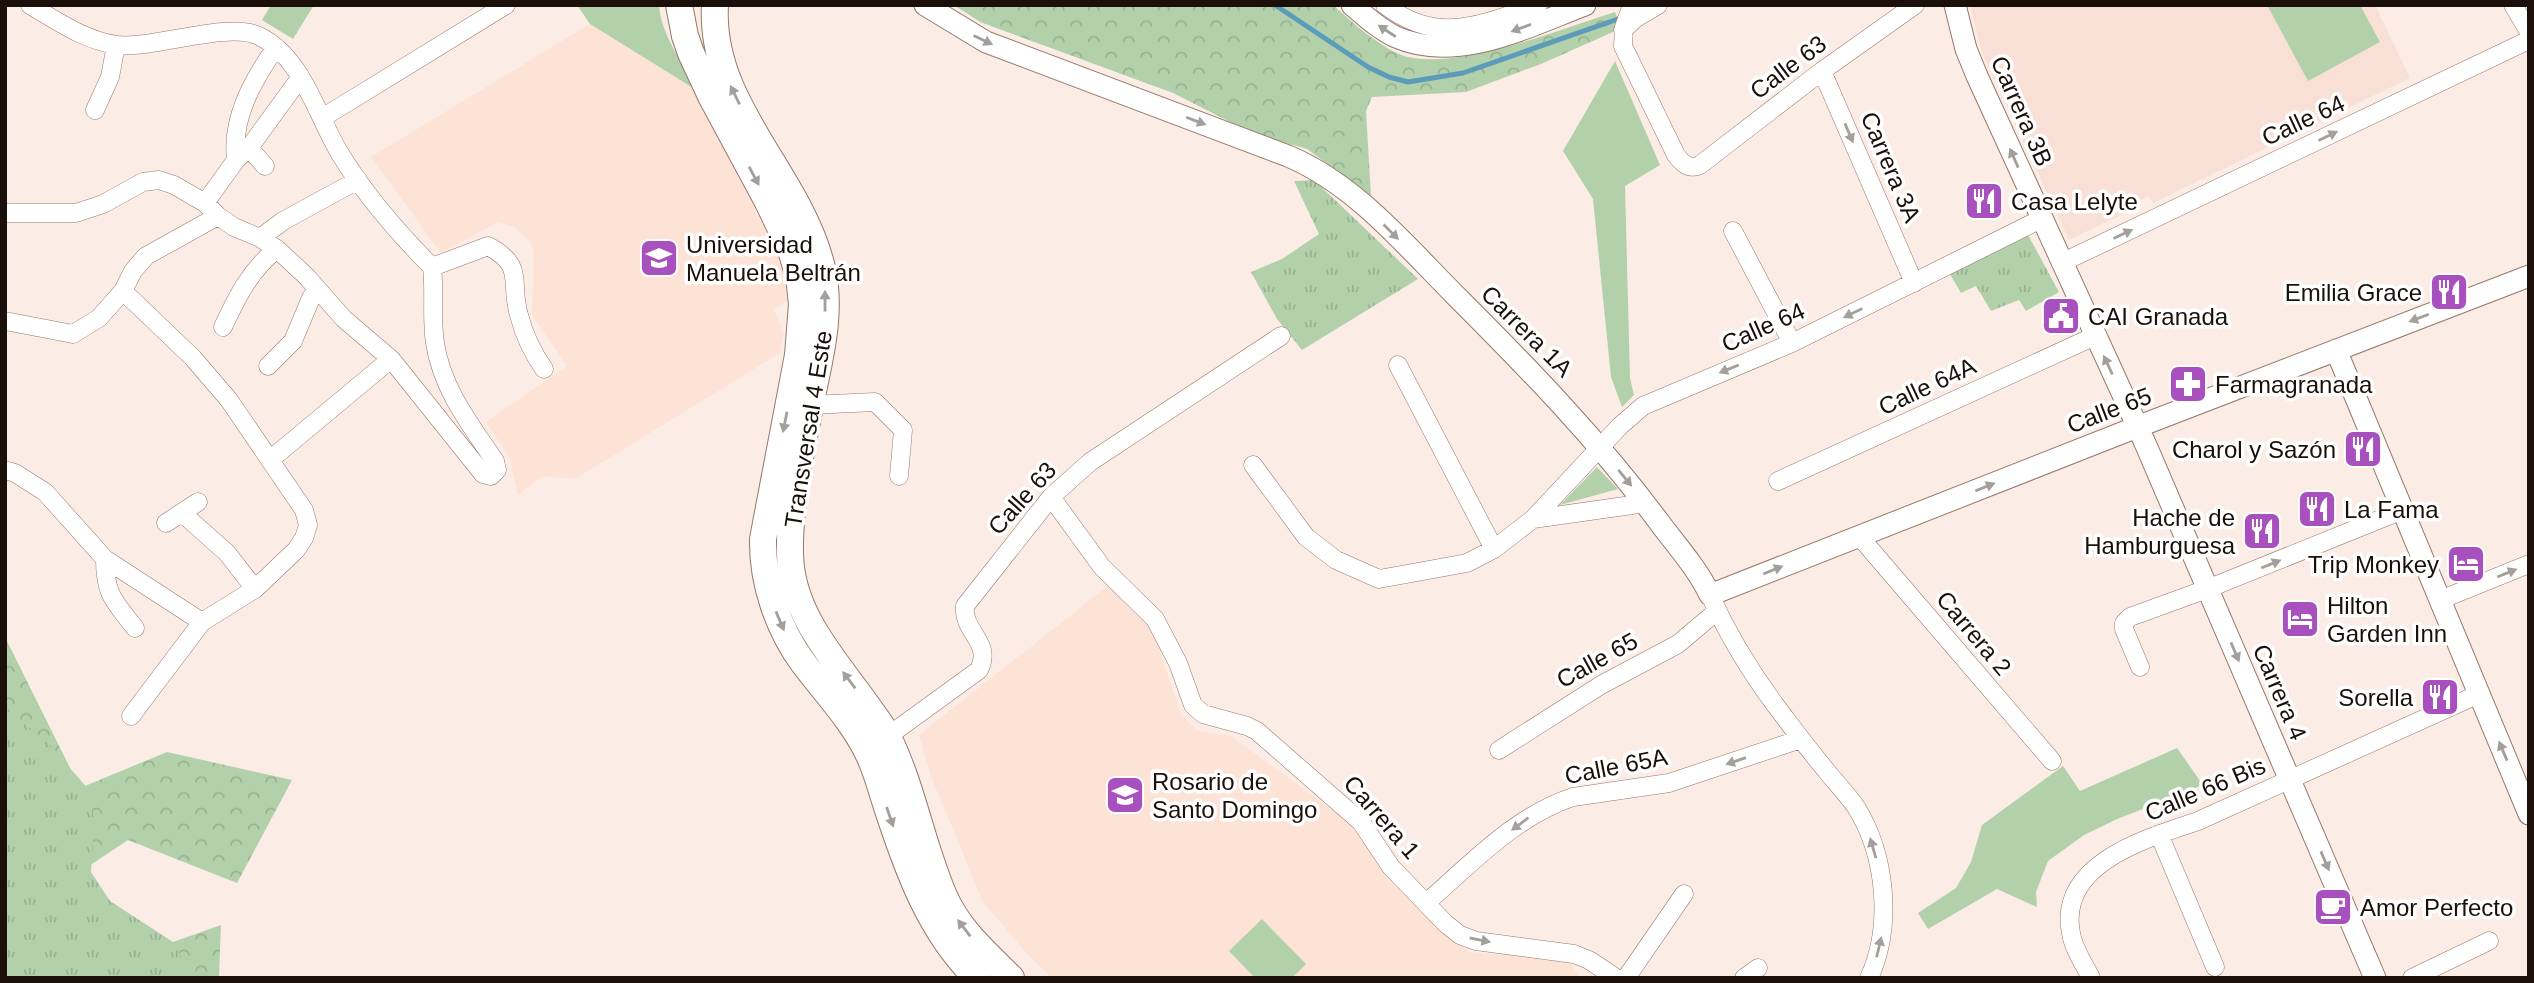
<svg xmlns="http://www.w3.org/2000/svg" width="2534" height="983" viewBox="0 0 2534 983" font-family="Arial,sans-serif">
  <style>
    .commercial { fill: #f9e0d6 }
    .built { fill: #fde2d6 }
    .grass { fill: #b2d1aa }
    .forest { fill: url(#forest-crowns) }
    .park { fill: url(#park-tufts) }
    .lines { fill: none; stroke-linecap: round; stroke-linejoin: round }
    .stream { stroke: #5d9bba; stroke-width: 5 }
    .minor-casing { stroke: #977769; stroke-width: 19 }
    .tertiary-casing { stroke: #977769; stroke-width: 23 }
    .primary-casing { stroke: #977769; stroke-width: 28 }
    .minor { stroke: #fff; stroke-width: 18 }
    .tertiary { stroke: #fff; stroke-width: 21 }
    .primary { stroke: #fff; stroke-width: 26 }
    .oneway { fill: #a39f9d }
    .labels { text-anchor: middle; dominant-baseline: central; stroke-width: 7; stroke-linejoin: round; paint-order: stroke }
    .street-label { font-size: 24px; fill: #1a0f09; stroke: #fff }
    .poi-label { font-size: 24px; fill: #1a0f09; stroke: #fff; text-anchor: start }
  </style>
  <defs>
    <pattern id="forest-crowns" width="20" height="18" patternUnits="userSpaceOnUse" patternTransform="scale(1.75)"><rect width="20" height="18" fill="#b2d1aa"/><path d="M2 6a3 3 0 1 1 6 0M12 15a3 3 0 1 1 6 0" fill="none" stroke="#98b291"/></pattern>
    <pattern id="park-tufts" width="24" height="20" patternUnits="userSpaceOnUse" patternTransform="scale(1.75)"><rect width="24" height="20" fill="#b2d1aa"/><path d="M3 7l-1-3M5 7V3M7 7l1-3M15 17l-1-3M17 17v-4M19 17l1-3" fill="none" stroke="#98b291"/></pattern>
  </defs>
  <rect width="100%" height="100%" fill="#fbede6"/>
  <path class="commercial" d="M1970,5H2375L2410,78L2153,203L2149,196L2127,207L2129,211L2069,240L1982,53Z"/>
  <path class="built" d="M590,24L698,91L755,198V212L784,254L791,299L774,309L784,333L780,353L575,479L543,476L518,495L509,457L486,422L567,366L532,315L534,253L531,243L514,227L498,222L441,253L371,157Z
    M1109,585L1154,633L1181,715L1198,731L1231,736L1339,815L1363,840L1387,879L1451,939L1470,952L1568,960L1580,978H1052L1031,958L983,902L930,774L919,735Z"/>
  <path class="grass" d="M271,5H314L293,39L262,20Z
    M577,5H659C661,35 684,65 698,91L590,24Z
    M2267,5H2360L2380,42L2308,81Z
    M1615,61L1660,165L1625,186L1630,378L1634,395L1622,407L1611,377L1593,199L1563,151Z
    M1597,467L1618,489L1560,505Z
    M2177,748L2203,785L2115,820L2084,835L2048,861L2036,892L2037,907L1997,889L1928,929L1918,913L1956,888L1971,862L1982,825L2063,766L2080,791Z
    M1262,919L1306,964L1292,978H1255L1229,951Z"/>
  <path class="forest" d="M954,5H1333C1351,21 1385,52 1408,57C1463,69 1560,29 1615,12L1622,28L1541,64L1466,92L1372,97L1366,111L1371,196L1307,149L1252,133L1173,93L980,22Z
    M5,637L80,788L167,752L292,780L237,883L128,840L53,890L80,975L221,925L219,978H5Z"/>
  <path class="park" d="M1314,180L1418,279L1302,350L1277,319L1251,272L1282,259L1319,234L1294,181Z
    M2027,233L2059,292L2026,311L2019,300L1991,311L1976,286L1961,293L1947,269Z
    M5,702L9,711L47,742L91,792L94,825L91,872L110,901L173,942L192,978H5Z"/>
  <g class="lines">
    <path class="stream" d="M1275,5L1368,67L1389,77L1408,82L1463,73L1621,18"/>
    <g class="minor-casing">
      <path id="minor" d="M1385,5C1438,46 1482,24 1538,5
        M1632,5L1624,27L1623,46L1676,155C1683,164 1689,170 1700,165L1822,71L1915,5
        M2513,5L2529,32
        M1623,30L1636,18L1658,5
        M1822,71L1914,283
        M95,110L110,77L116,45
        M322,118L506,5
        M249,148L265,166
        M236,160C231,118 253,80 276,47
        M205,203L236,160L249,148L300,78
        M5,213H76L103,204L143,182L159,180L174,185L205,203L218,216L234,227L260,238L277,249L307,277L344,319L391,359L483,474L491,476L497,470L495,461C470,424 442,389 435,343C431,318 435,292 432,267C397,232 365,195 339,152C316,113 302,57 259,36C227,21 155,49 117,45C86,41 57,21 30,5
        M1733,231L1792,343
        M260,238L283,221L358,180
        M2061,263L2529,40
        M432,267L488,246C526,266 509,282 519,315C524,335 532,352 544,369
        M123,291L193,358L229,400L304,510L308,525L304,538L296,550L255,589L202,622L131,716
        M5,321L73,334L99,318L123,291L133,271L146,256L218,216
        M223,327C237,297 250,270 277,249
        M1398,365L1494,549
        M268,366L293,341L311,298L317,290
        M811,405L875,402L903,430L899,476
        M271,459L391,359
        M1253,465L1306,537L1336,560L1379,579L1467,563L1494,549L1533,519L1620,426L1643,406L1792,343L2041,219
        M5,470L15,473L45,492L105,559L202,622
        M1778,481L2095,336
        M1051,497L1102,567L1155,619L1178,663L1193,705L1203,714L1247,726L1257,731L1361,822L1391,867L1446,924L1460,935L1476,941L1574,954L1589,960L1616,978
        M182,513L227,553L255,589
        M1533,519L1646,503
        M166,523L198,502
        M1859,536L2052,761
        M105,559C105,595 114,601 135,628
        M1710,595C1728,635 1750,671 1776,706C1792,727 1808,749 1825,769C1835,782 1847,794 1856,807C1886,855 1893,926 1869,978
        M2440,600L2529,564
        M2140,667L2124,629V623L2130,617L2207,589L2403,510
        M888,736L979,670C993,642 962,632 965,606L1051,497L1090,462L1281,336
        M1499,750L1601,685L1678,644L1717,611
        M2159,834L2215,967
        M1426,903C1471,864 1515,816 1573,797L1669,783L1801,739
        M1626,978L1684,894
        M1744,978L1758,968
        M2091,978C2084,964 2073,948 2071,933C2057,863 2148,838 2198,821L2479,694
        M2412,978L2489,941"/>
    </g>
    <g class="tertiary-casing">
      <path id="tertiary" d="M925,5L986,42L1288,156C1355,184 1406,246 1457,297C1530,370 1601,443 1662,526C1679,548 1698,570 1710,595L2137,427L2529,276
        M1352,5C1365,16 1380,30 1396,37C1457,64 1529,26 1585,5
        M1955,5L1966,49L1977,76L2145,443L2375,978
        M2336,350L2529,814"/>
    </g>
    <g class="primary-casing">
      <path id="primary" d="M679,5L685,36L691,53L711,96L767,200L791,250L799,277L802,304L798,355L763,539C762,582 778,629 804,664C826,693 853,721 869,755C877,772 882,792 888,810C908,871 930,932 977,978
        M715,5C709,104 798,173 821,264C832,305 822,350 813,391C803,444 789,499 790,554C791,615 836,661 869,708C876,718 884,728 889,739C913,789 922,845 944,896C958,929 986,953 1011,978"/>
    </g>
    <use href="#minor" class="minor"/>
    <use href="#tertiary" class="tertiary"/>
    <use href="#primary" class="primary"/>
  </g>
  <defs><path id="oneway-solid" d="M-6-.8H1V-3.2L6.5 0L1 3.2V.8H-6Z" transform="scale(1.75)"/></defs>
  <g class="oneway">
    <use href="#oneway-solid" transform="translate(1521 28) rotate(160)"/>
    <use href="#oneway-solid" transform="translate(1387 31) rotate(-147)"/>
    <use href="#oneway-solid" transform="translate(983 40) rotate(26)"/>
    <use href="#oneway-solid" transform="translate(735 95) rotate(-116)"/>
    <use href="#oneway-solid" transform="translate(1196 121) rotate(21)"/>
    <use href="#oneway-solid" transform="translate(1849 133) rotate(67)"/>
    <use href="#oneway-solid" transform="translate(2328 136) rotate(-26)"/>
    <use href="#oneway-solid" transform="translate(2014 158) rotate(-114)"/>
    <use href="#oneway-solid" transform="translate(754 176) rotate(62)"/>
    <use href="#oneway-solid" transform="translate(1391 232) rotate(45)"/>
    <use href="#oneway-solid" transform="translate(2123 234) rotate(-25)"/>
    <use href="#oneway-solid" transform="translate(825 301) rotate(-90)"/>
    <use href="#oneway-solid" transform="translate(1853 313) rotate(154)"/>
    <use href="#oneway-solid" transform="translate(2419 318) rotate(159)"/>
    <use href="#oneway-solid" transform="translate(2108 365) rotate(-115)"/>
    <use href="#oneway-solid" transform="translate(1729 369) rotate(158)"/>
    <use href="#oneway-solid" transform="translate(785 422) rotate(101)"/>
    <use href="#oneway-solid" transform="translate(1625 478) rotate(51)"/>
    <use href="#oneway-solid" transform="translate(1985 487) rotate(-22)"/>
    <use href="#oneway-solid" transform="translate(2271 564) rotate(-22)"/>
    <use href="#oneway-solid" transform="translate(1773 570) rotate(-22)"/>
    <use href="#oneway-solid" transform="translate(2507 573) rotate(-22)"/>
    <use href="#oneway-solid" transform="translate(780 621) rotate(67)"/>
    <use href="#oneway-solid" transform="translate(2235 652) rotate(67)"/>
    <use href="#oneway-solid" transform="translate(849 680) rotate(-127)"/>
    <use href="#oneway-solid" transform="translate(2503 751) rotate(-113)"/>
    <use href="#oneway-solid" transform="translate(1736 761) rotate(161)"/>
    <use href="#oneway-solid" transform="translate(890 817) rotate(71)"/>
    <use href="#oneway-solid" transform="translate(1520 824) rotate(143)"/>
    <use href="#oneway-solid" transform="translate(1873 848) rotate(-106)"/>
    <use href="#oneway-solid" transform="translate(2325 861) rotate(67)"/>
    <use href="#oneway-solid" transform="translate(964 928) rotate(-127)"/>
    <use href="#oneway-solid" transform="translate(1480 940) rotate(11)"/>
    <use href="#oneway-solid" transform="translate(1879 947) rotate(-77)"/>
  </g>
  <defs>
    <g id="restaurant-square" transform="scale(2.0125)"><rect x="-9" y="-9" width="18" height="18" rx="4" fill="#a851be" stroke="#fff"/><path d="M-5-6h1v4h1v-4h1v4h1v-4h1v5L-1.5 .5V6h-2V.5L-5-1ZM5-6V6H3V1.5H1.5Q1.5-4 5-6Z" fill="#fff"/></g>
    <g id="university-square" transform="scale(2.0125)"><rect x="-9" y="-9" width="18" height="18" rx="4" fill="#a851be" stroke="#fff"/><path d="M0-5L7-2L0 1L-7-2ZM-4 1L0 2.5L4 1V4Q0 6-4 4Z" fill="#fff"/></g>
    <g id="civic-square" transform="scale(2.0125)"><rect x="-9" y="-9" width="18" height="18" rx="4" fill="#a851be" stroke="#fff"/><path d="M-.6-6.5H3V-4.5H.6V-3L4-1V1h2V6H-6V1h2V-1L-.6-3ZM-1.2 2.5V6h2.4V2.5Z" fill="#fff"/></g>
    <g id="pharmacy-square" transform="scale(2.0125)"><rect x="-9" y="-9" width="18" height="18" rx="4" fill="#a851be" stroke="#fff"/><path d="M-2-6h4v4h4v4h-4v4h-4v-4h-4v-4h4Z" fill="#fff"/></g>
    <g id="hotel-square" transform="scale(2.0125)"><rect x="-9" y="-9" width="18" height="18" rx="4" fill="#a851be" stroke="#fff"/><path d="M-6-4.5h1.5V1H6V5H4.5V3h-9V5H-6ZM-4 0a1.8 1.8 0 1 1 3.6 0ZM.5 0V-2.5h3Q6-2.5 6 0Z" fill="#fff"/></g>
    <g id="school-square" transform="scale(2.0125)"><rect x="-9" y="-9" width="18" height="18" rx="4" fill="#a851be" stroke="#fff"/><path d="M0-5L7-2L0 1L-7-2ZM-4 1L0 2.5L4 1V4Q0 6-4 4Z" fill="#fff"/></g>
    <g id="cafe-square" transform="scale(2.0125)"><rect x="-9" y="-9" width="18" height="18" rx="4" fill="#a851be" stroke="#fff"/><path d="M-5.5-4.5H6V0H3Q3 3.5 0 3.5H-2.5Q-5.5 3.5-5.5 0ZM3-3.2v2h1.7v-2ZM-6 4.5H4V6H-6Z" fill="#fff"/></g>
  </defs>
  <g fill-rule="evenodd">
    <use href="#restaurant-square" x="1984" y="201"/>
    <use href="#university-square" x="659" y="258"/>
    <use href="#restaurant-square" x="2449" y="292"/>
    <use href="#civic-square" x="2061" y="316"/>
    <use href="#pharmacy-square" x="2188" y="384"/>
    <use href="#restaurant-square" x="2363" y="449"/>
    <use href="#restaurant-square" x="2317" y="509"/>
    <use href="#restaurant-square" x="2262" y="531"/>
    <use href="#hotel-square" x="2466" y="564"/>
    <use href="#hotel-square" x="2300" y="619"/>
    <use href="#restaurant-square" x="2440" y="697"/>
    <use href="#school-square" x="1125" y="795"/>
    <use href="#cafe-square" x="2333" y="907"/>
  </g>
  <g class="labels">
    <g class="street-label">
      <text transform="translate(1788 67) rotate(-37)">Calle 63</text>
      <text transform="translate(2022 111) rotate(66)">Carrera 3B</text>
      <text transform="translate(2303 120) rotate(-25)">Calle 64</text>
      <text transform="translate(1891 167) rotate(67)">Carrera 3A</text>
      <text transform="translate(1763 327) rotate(-24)">Calle 64</text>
      <text transform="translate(1527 331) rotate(45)">Carrera 1A</text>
      <text transform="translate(1927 386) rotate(-25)">Calle 64A</text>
      <text transform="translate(2109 410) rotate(-21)">Calle 65</text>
      <text transform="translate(808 429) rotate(-81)">Transversal 4 Este</text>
      <text transform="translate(1022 498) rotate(-48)">Calle 63</text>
      <text transform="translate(1974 633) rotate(50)">Carrera 2</text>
      <text transform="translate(1597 660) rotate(-29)">Calle 65</text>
      <text transform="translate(2280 692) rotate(67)">Carrera 4</text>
      <text transform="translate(1616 766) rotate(-11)">Calle 65A</text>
      <text transform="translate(2205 789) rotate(-23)">Calle 66 Bis</text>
      <text transform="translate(1382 817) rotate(49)">Carrera 1</text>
    </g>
    <g class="poi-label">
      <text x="2011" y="201">Casa Lelyte</text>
      <text x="686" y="244">Universidad<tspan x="686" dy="28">Manuela Beltrán</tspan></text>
      <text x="2422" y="292" text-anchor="end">Emilia Grace</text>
      <text x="2088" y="316">CAI Granada</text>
      <text x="2215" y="384">Farmagranada</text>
      <text x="2336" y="449" text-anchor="end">Charol y Sazón</text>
      <text x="2344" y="509">La Fama</text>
      <text x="2235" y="517" text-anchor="end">Hache de<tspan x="2235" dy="28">Hamburguesa</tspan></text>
      <text x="2439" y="564" text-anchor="end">Trip Monkey</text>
      <text x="2327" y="605">Hilton<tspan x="2327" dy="28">Garden Inn</tspan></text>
      <text x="2413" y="697" text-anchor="end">Sorella</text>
      <text x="1152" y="781">Rosario de<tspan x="1152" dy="28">Santo Domingo</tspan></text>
      <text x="2360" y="907">Amor Perfecto</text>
    </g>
  </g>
  <rect width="2534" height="983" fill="none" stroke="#1a0f09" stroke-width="14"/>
</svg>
